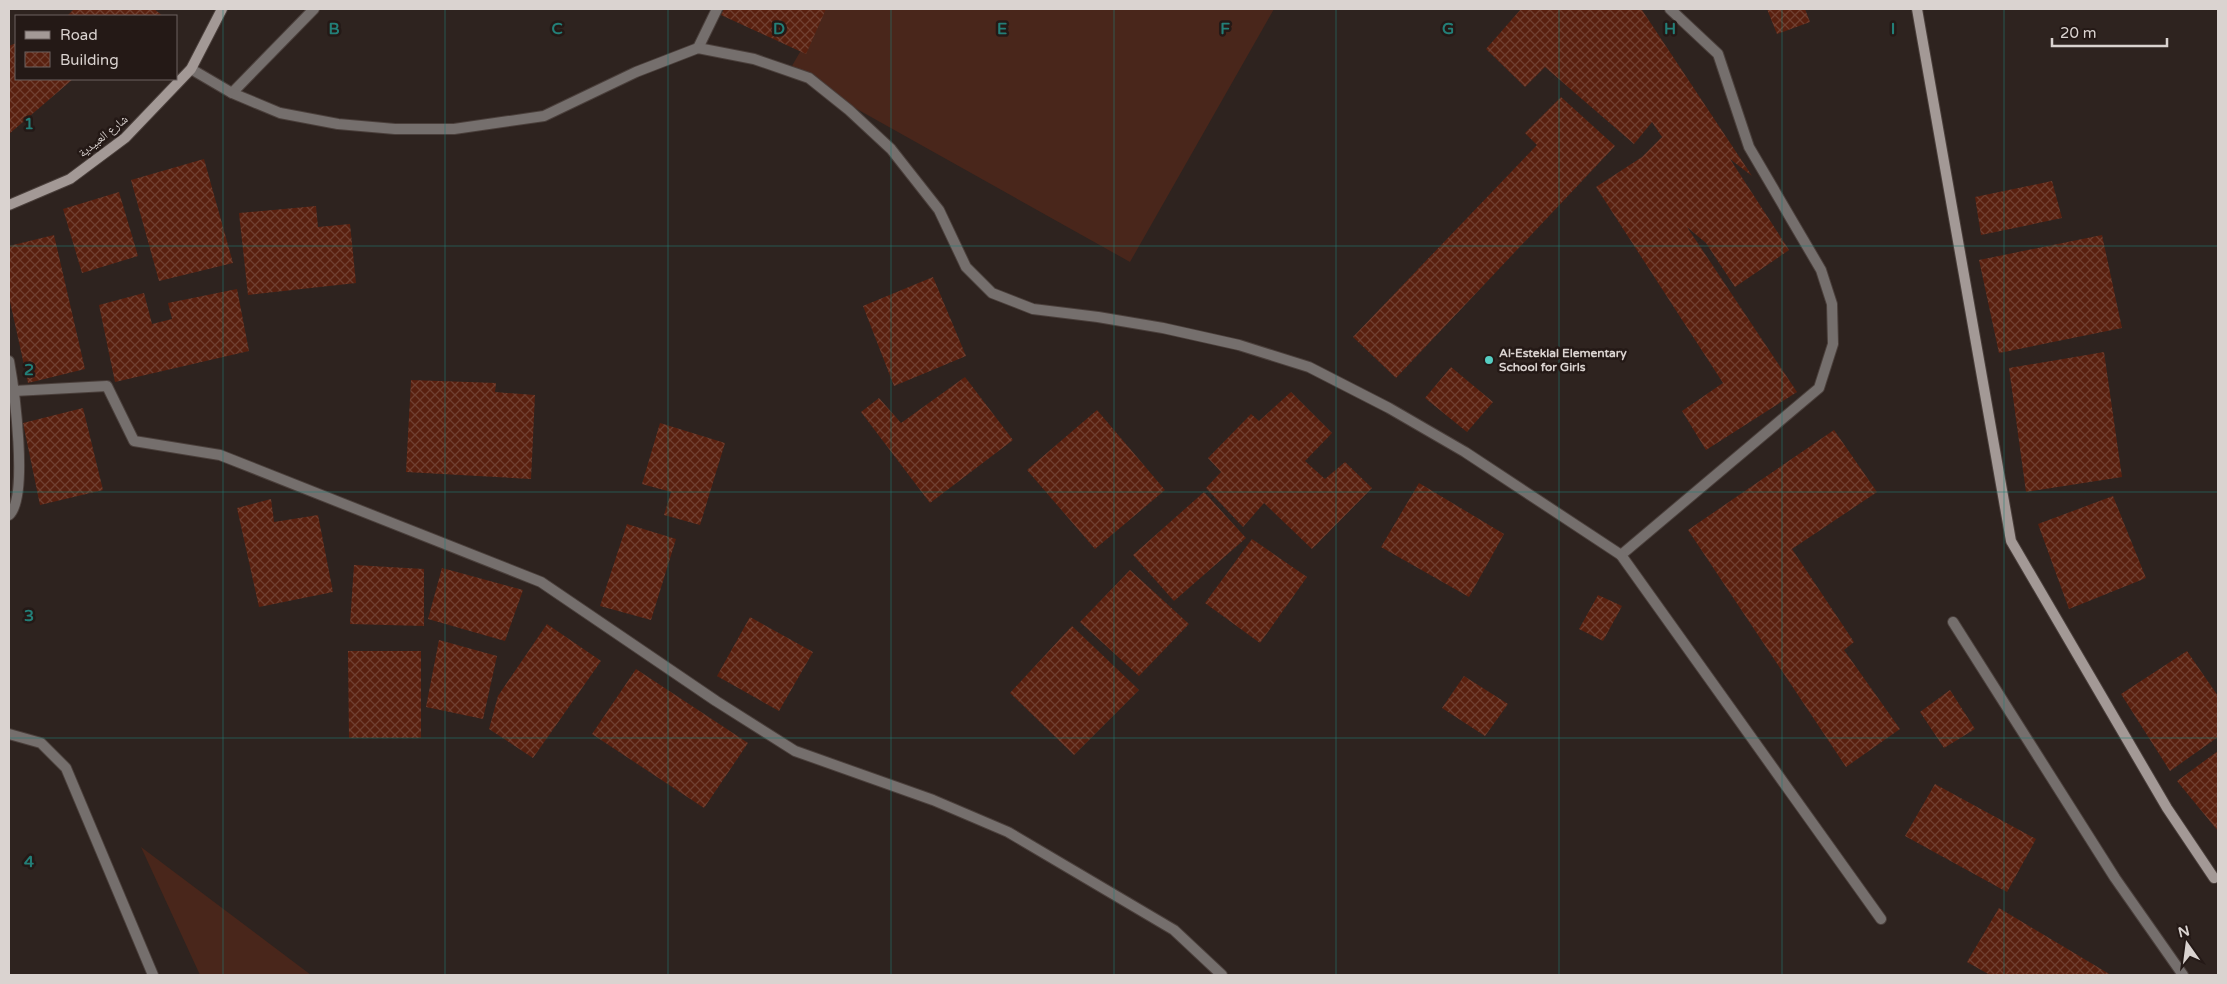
<svg xmlns="http://www.w3.org/2000/svg" width="2227" height="984" viewBox="0 0 2227 984" font-family="'Varela Round','Noto Naskh Arabic',sans-serif">
  <style>
    .grass { fill: #49261b }
    .building { fill: url(#building-cross-hatch) }
    .lines { fill: none; stroke-linecap: round; stroke-linejoin: round }
    .lane-casing { stroke: #4a3f3b; stroke-width: 12 }
    .street-casing { stroke: #4a3f3b; stroke-width: 12 }
    .secondary-casing { stroke: #4a3f3b; stroke-width: 12 }
    .lane { stroke: #756f6d; stroke-width: 10 }
    .street { stroke: #756f6d; stroke-width: 10 }
    .secondary { stroke: #a39996; stroke-width: 10 }
    .grid { fill: none; stroke: #237f78; stroke-width: 1; stroke-opacity: 0.55 }
    .poi-dot { fill: #56cec3; stroke: #241916; stroke-width: 2 }
    .labels { text-anchor: middle; dominant-baseline: central; stroke-width: 5; stroke-linejoin: round; paint-order: stroke }
    .street-label { font-size: 12px; fill: #dad3d0; stroke: #241916 }
    .poi-label { font-size: 12px; font-weight: bold; fill: #dad3d0; stroke: #241916; text-anchor: start }
    .grid-label { font-size: 16px; text-anchor: middle; font-weight: bold; fill: #237f78; stroke: #241916; stroke-width: 5; stroke-linejoin: round; paint-order: stroke }
  </style>
  <defs>
    <pattern id="building-cross-hatch" width="8" height="8" patternUnits="userSpaceOnUse" patternTransform="scale(1.25)"><rect width="8" height="8" fill="#59200f"/><path d="M0 0l8 8M0 8l8-8" fill="none" stroke="#704031"/></pattern>
  </defs>
  <rect width="100%" height="100%" fill="#2e231f"/>
  <path class="grass" d="M825,9H1274L1130,262L789,71Z
    M141,847L311,975H200Z"/>
  <path class="building" d="M74,9H154L163,16H67Z
    M724,9H826L806,54L721,15Z
    M1521,9L1642,10L1752,176L1730,159L1789,250L1735,287L1706,243L1687,227L1797,392L1706,450L1682,411L1723,383L1596,187L1642,157L1662,137L1652,122L1634,144L1545,67L1525,87L1486,49Z
    M1767,9H1805L1810,22L1777,34Z
    M16,43V79H73L9,134V46Z
    M1561,97L1615,146L1396,378L1353,337L1537,145L1525,133Z
    M204,159L233,263L159,281L131,180Z
    M2052,181L2062,218L1981,235L1975,197Z
    M119,192L138,256L82,273L63,209Z
    M316,206L318,227L350,224L356,283L248,295L239,213Z
    M54,235L85,369L28,383L9,297V246Z
    M2102,235L2122,328L1999,353L1979,260Z
    M933,277L966,356L894,386L863,306Z
    M237,289L249,351L115,382L99,305L144,293L152,324L172,319L168,303Z
    M2104,352L2122,477L2026,492L2009,368Z
    M1451,367L1493,402L1467,432L1425,398Z
    M965,377L1013,440L930,503L861,412L879,398L901,423Z
    M411,380L496,383L495,392L535,395L531,479L406,472Z
    M1291,392L1332,433L1305,461L1325,479L1345,462L1372,488L1312,549L1264,503L1243,527L1206,488L1221,472L1208,458L1251,414L1259,421Z
    M83,408L103,490L40,505L23,423Z
    M1097,410L1165,490L1095,549L1027,470Z
    M660,423L725,443L700,525L664,515L671,492L642,484Z
    M1834,430L1877,492L1792,549L1854,642L1844,650L1900,729L1846,767L1688,530Z
    M1419,483L1504,534L1469,597L1381,547Z
    M1204,492L1246,538L1174,601L1133,555Z
    M2113,496L2146,578L2069,609L2038,524Z
    M271,499L274,522L318,515L333,592L259,607L237,508Z
    M627,524L676,539L651,620L600,606Z
    M1252,539L1307,577L1260,643L1205,603Z
    M354,565L424,569V626L350,624Z
    M442,568L523,590L505,641L428,619Z
    M1130,570L1189,624L1139,676L1080,622Z
    M1598,595L1622,606L1603,641L1579,629Z
    M750,617L813,652L779,711L717,676Z
    M547,624L601,661L533,758L489,729L498,696Z
    M1072,626L1139,690L1074,755L1010,693Z
    M439,640L497,656L483,719L426,707Z
    M348,651H421V738H349Z
    M2187,651L2218,696V737L2170,771L2121,694Z
    M636,669L748,743L704,808L592,734Z
    M1464,676L1508,704L1485,736L1442,708Z
    M1950,690L1975,729L1944,748L1920,712Z
    M2218,751V831L2177,781Z
    M1935,784L2036,839L2007,892L1905,836Z
    M1999,908L2111,975H1990L1967,962Z"/>
  <g class="lines">
    <g class="lane-casing">
      <path id="lane" d="M1670,9L1718,54L1749,147L1821,270L1832,304L1833,344L1819,388L1621,555L1881,919
        M698,48L717,9
        M232,93L314,9
        M1953,622L2115,878L2183,975"/>
    </g>
    <g class="street-casing">
      <path id="street" d="M191,69L232,93L280,113L338,124L395,129H454L544,116L636,72L698,48L754,59L809,78L849,110L891,149L939,210L966,267L992,293L1033,309L1098,317L1163,328L1239,345L1309,367L1389,408L1465,452L1621,555
        M9,361C14,388 29,498 9,515
        M14,391L107,386L134,441L220,455L541,582L716,701L795,751L933,800L1008,832L1174,930L1222,975
        M9,734L41,743L66,768L153,975"/>
    </g>
    <g class="secondary-casing">
      <path id="secondary" d="M1917,9L2011,541L2167,808L2214,878
        M9,205L70,179L125,138L191,69L222,9"/>
    </g>
    <use href="#lane" class="lane"/>
    <use href="#street" class="street"/>
    <use href="#secondary" class="secondary"/>
  </g>
  <path class="grid" d="M223,9V975M445,9V975M668,9V975M891,9V975M1114,9V975M1336,9V975M1559,9V975M1782,9V975M2004,9V975M9,246H2218M9,492H2218M9,738H2218"/>
  <circle class="poi-dot" cx="1489" cy="360" r="5"/>
  <g class="labels">
    <g class="street-label">
      <text transform="translate(103 136) rotate(-39)">شارع العبيدية</text>
    </g>
    <g class="poi-label">
      <text x="1499" y="353">Al-Esteklal Elementary<tspan x="1499" dy="14">School for Girls</tspan></text>
    </g>
  </g>
  <g class="grid-label">
    <text x="334" y="34">B</text>
    <text x="557" y="34">C</text>
    <text x="779" y="34">D</text>
    <text x="1002" y="34">E</text>
    <text x="1225" y="34">F</text>
    <text x="1448" y="34">G</text>
    <text x="1670" y="34">H</text>
    <text x="1893" y="34">I</text>
    <text x="29" y="129">1</text>
    <text x="29" y="375">2</text>
    <text x="29" y="621">3</text>
    <text x="29" y="867">4</text>
  </g>
  <rect width="2227" height="984" fill="none" stroke="#dad3d0" stroke-width="20"/>
  <rect x="15" y="15" width="162" height="65" fill="#241916" stroke="#6d6360"/>
  <rect x="25" y="31" width="25" height="8" fill="#a39996" stroke="#6d6360"/>
  <text x="60" y="40" font-size="15" fill="#dad3d0">Road</text>
  <rect x="25" y="52" width="25" height="15" fill="url(#building-cross-hatch)" stroke="#6d6360"/>
  <text x="60" y="65" font-size="15" fill="#dad3d0">Building</text>
  <g transform="translate(2187 944) rotate(346)" stroke="#241916" stroke-width="4" paint-order="stroke">
  <path d="M0-4L9 19L0 12L-9 19Z" fill="#dad3d0"/>
  <text y="-8" font-size="14" font-weight="bold" text-anchor="middle" fill="#dad3d0">N</text>
  </g>
  <path d="M2052 38v8h115v-8" fill="none" stroke="#dad3d0" stroke-width="2.5"/>
  <text x="2060" y="38" font-size="15" fill="#dad3d0" stroke="#241916" stroke-width="4" paint-order="stroke">20 m</text>
</svg>
